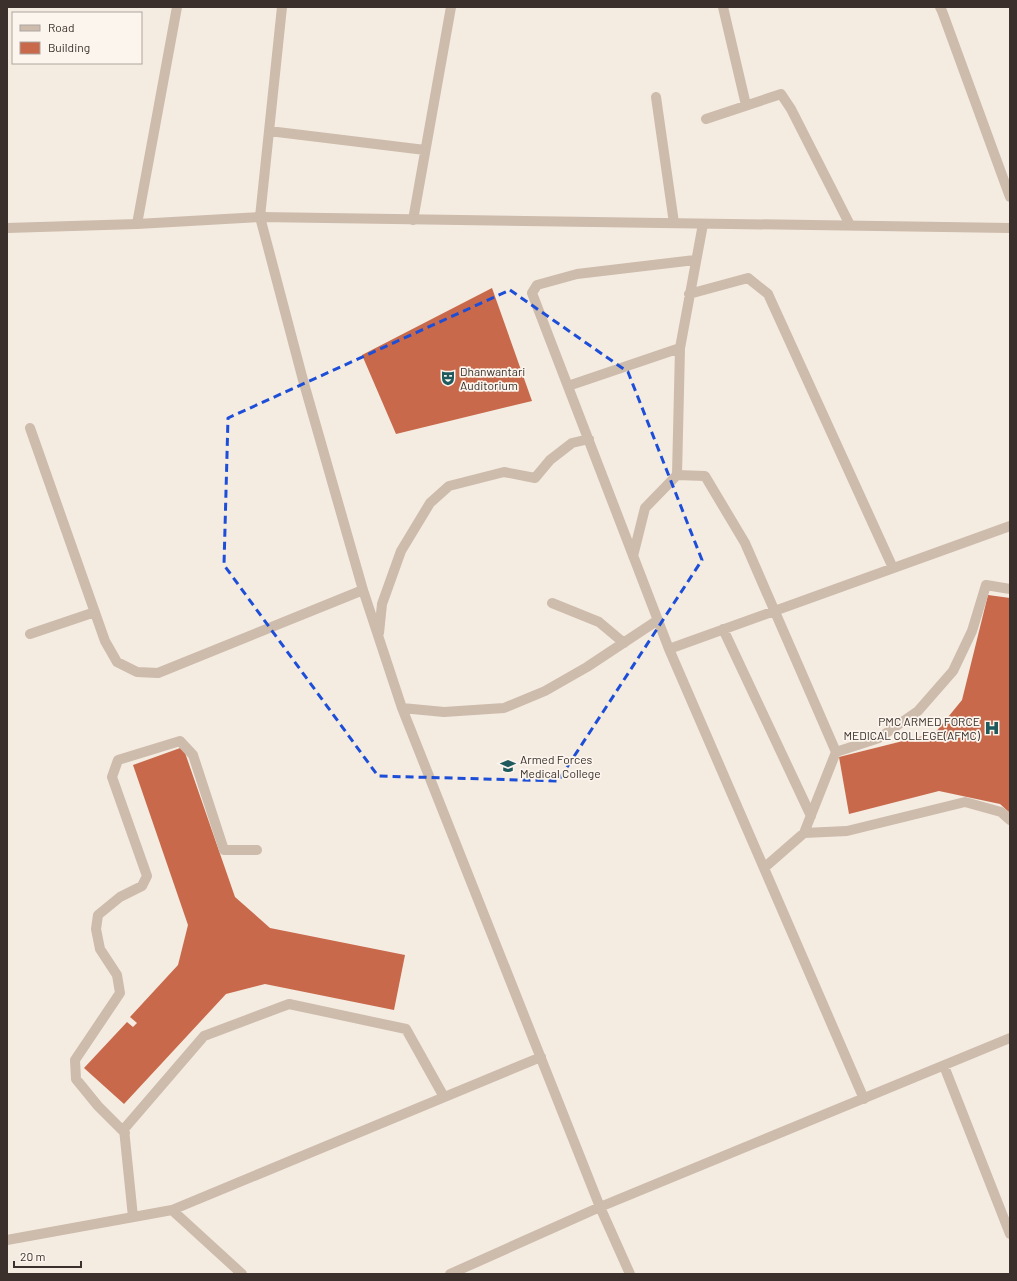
<svg xmlns="http://www.w3.org/2000/svg" width="1017" height="1281" viewBox="0 0 1017 1281" font-family="Barlow,sans-serif">
  <style>
    .building { fill: #c8694b }
    .lines { fill: none; stroke-linecap: round; stroke-linejoin: round }
    .service { stroke: #cdbbac; stroke-width: 10 }
    .tertiary { stroke: #cdbbac; stroke-width: 10 }
    .marked { fill: none; stroke: #1d4ed8; stroke-width: 3; stroke-dasharray: 8 5; stroke-linejoin: round }
    .labels { text-anchor: middle; dominant-baseline: central; stroke-width: 3.5; stroke-linejoin: round; paint-order: stroke }
    .poi-label { font-size: 12px; fill: #3b302b; stroke: #fbf5ee; text-anchor: start }
  </style>
  <rect width="100%" height="100%" fill="#f4ebe1"/>
  <path class="building" d="M492,288L532,401L396,434L362,355Z
    M988,595L1010,598V813L1000,804L939,791L849,814L839,757L935,733L962,700Z
    M183,747L235,897L270,928L405,955L394,1010L265,984L226,994L124,1104L84,1068L127,1022L133,1027L137,1023L130,1017L178,965L188,925L133,765Z"/>
  <g class="lines">
    <path class="service" d="M282,7L260,217L303,380L363,590L402,708L600,1207L630,1274
      M723,7L746,105
      M940,7L942,11L1010,197
      M656,97L674,223
      M706,119L781,94L791,109L850,225
      M269,131L425,150
      M413,220L451,7
      M137,224L177,7
      M695,260L577,274L537,285L532,293L669,649L864,1099
      M689,294L748,278L768,294L893,568
      M568,386L680,348
      M30,428L105,641L117,662L137,672L158,673L363,590
      M677,475L680,348L703,224
      M633,556L645,508L677,475L705,476L745,543L836,752L804,833
      M552,603L599,622L624,643
      M723,629L811,816
      M379,633L382,604L401,551L430,503L449,486L504,472L535,478L550,460L572,443L589,439
      M30,634L95,612
      M669,649L1010,526
      M402,708L444,712L504,708L545,691L587,667L658,620
      M836,752L879,738L918,711L953,671L972,631L986,585L1010,589
      M764,868L804,833L847,831L965,802L1001,812L1010,820
      M944,1066L1010,1234
      M125,1133L98,1106L76,1079L75,1060L120,993L117,975L100,949L96,929L98,915L120,897L142,886L147,876L112,777L118,760L180,741L193,755L224,850H257
      M172,1210L541,1057
      M133,1217L124,1129L204,1036L289,1004L406,1029L444,1097
      M7,1240L172,1210L242,1274
      M450,1274L600,1207L1010,1038"/>
    <path class="tertiary" d="M7,228L137,224L260,217L1010,228"/>
  </g>
  <path class="marked" d="M510,290L628,372L702,560L558,781L378,776L224,565L228,418Z"/>
  <defs>
    <g id="theatre-bare" transform="scale(1.2)"><path d="M-5-5.5Q0-4 5-5.5V0Q5 5 0 6Q-5 5-5 0ZM-3.3-2.5H-1v1.5H-3.3ZM1-2.5H3.3v1.5H1ZM-2.8 1Q0 5.5 2.8 1Z" fill="#1f5a5e" stroke="#fbf5ee" stroke-width="2.5" paint-order="stroke"/></g>
    <g id="hospital-bare" transform="scale(1.2)"><path d="M-5-5h3v3.5h4V-5h3V5h-3V1.5h-4V5h-3Z" fill="#1f5a5e" stroke="#fbf5ee" stroke-width="2.5" paint-order="stroke"/></g>
    <g id="university-bare" transform="scale(1.2)"><path d="M0-5L7-2L0 1L-7-2ZM-4 1L0 2.5L4 1V4Q0 6-4 4Z" fill="#1f5a5e" stroke="#fbf5ee" stroke-width="2.5" paint-order="stroke"/></g>
  </defs>
  <g fill-rule="evenodd">
    <use href="#theatre-bare" x="448" y="378"/>
    <use href="#hospital-bare" x="992" y="728"/>
    <use href="#university-bare" x="508" y="766"/>
  </g>
  <g class="labels">
    <g class="poi-label">
      <text x="460" y="371">Dhanwantari<tspan x="460" dy="14">Auditorium</tspan></text>
      <text x="980" y="721" text-anchor="end">PMC ARMED FORCE<tspan x="980" dy="14">MEDICAL COLLEGE(AFMC)</tspan></text>
      <text x="520" y="759">Armed Forces<tspan x="520" dy="14">Medical College</tspan></text>
    </g>
  </g>
  <rect width="1017" height="1281" fill="none" stroke="#3b302b" stroke-width="16"/>
  <rect x="12" y="12" width="130" height="52" fill="#fbf5ee" stroke="#aea6a0"/>
  <rect x="20" y="25" width="20" height="6" fill="#cdbbac" stroke="#aea6a0"/>
  <text x="48" y="32" font-size="12" fill="#3b302b">Road</text>
  <rect x="20" y="42" width="20" height="12" fill="#c8694b" stroke="#aea6a0"/>
  <text x="48" y="52" font-size="12" fill="#3b302b">Building</text>
  <path d="M14 1261v6h67v-6" fill="none" stroke="#3b302b" stroke-width="2"/>
  <text x="20" y="1261" font-size="12" fill="#3b302b" stroke="#fbf5ee" stroke-width="3" paint-order="stroke">20 m</text>
</svg>
